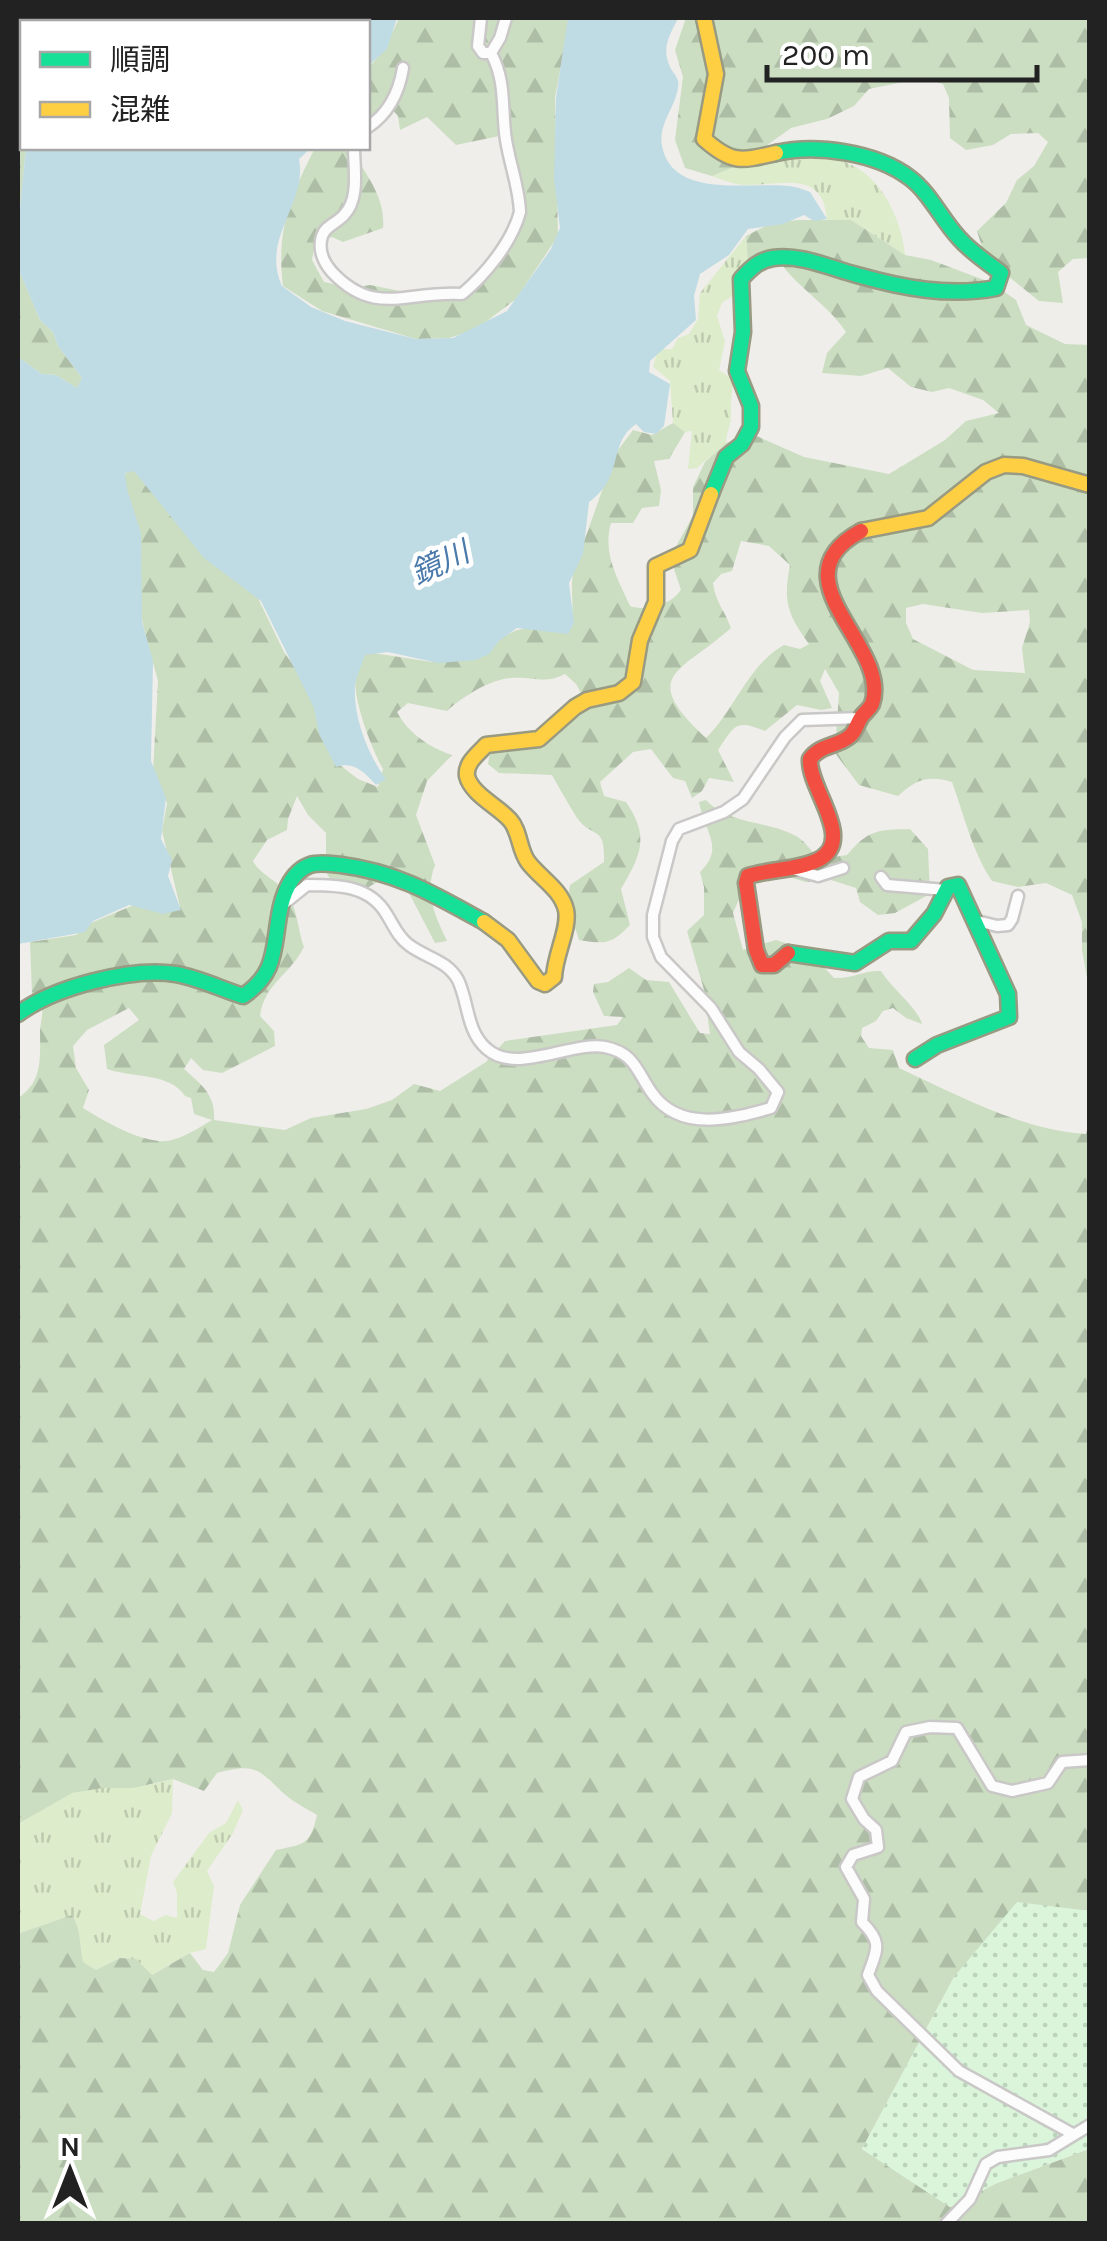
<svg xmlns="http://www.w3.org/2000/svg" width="1107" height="2241" viewBox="0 0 1107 2241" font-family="Karla,'Noto Sans JP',sans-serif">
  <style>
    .grass { fill: url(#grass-tufts) }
    .forest { fill: url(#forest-firs); fill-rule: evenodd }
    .park { fill: url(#park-dots) }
    .water { fill: #bfdbe3 }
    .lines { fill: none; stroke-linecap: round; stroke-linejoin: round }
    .street-casing { stroke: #c9c8c7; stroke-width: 15 }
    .fast-casing { stroke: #999a82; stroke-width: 19 }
    .slow-casing { stroke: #999a82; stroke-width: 19 }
    .jam-casing { stroke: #999a82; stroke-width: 19 }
    .street { stroke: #fdfcfc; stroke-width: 10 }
    .fast { stroke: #16e098; stroke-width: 14 }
    .slow { stroke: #ffcf43; stroke-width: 14 }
    .jam { stroke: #f24e42; stroke-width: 14 }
    .labels { text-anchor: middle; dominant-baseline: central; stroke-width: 9; stroke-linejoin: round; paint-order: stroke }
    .water-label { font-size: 30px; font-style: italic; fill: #4a7aab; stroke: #fff }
  </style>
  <defs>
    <pattern id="grass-tufts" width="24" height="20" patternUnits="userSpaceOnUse" patternTransform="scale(2.5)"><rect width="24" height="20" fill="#ddeccb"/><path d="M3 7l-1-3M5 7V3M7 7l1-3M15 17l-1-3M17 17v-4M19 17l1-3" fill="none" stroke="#bdcaae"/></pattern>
    <pattern id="forest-firs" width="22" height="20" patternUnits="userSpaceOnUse" patternTransform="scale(2.5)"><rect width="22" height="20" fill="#cbdec1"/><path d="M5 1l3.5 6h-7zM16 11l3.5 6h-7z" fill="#aebea6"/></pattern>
    <pattern id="park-dots" width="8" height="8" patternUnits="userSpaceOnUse" patternTransform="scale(2.5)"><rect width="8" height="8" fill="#daf5da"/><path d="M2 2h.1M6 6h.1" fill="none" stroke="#bbd2bb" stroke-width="1.8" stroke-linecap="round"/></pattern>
  </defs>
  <rect width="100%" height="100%" fill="#f0eeeb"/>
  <path class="grass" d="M762,148C785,161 808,155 833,159C877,166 901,215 905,255L851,220H827C823,163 772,190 736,184C728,182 720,179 712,176L739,165Z
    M746,236L748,264L741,290L722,303L717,316L725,341L719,370L734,380C731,393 731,403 731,416C731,426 726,433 726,443L697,468L688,469L692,431L685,432L673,423L670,381L653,367L658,349H672L678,338L689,334L698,319L700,293Z
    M173,1779L172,1813L151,1856L140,1914L153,1921L166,1915L177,1918V1893L173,1882L209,1833L226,1823L238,1800L243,1810L233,1833L207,1871L214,1886L206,1949L190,1953L151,1975L120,1958L96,1970L83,1963C79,1945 82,1931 72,1915L20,1933L18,1824C37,1815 52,1799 72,1793C105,1783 140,1790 173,1779Z"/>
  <path class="forest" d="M18,18H87L82,22H22V148H26L18,228Z
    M399,18H570L555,97L558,236L516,299L475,330L449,338L416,339L322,311L283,286C276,230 290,197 315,148H351C365,174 386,197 383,228L343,242L332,237L315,243L312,260L324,282L352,288L370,285L440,299L466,286L495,257L518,212L504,135L456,145L427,117L400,130L398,116L389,106L368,134V68L385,49Z
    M686,18H1089V258L1073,259L1058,272L1063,303L1039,301L998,268L982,247L977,231L1006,203L1017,180L1034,166L1048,142L1038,133L1011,134L993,145L966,150L950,138L949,98L943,84L923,78L869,89L854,106L827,119L791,128L739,165L712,176L685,168L675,140L683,77L675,50Z
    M798,220H851L905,255L931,260L992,283L1016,300L1026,325L1065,344L1089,345V989L1082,950V922L1072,895L1046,883L1018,887L992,881C972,851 964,815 952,782C929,775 916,779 898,796L859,785L835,753L839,693L825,669L820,681L832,708L821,710L797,705L765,731C735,719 735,725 718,750L734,782L709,778L702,791L692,798L685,781L673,778L651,749L633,752L600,782L604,796L626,802C650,837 641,855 621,889L630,925C611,945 605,944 579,940L567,902L570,885L604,862C605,823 593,840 577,818C568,804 560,789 552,775L499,773L488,764L491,745L559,733L585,700L576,684L565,674C543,685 534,676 511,678C489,680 464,696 447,711L408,703L397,712C409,734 429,747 452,755L427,781L416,815L435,865C424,893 435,916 447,941L435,943L408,891L396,881L381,880L360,892L335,887L326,872V833L308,815L297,796L288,819L287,830L267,840L253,861C260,875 277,880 287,893C297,907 298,931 304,947C290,975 264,984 260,1016L274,1031L275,1046L222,1073L203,1070L191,1058L184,1069C201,1084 216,1095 214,1120L285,1130L311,1118L366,1109L392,1100L414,1084L440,1091L486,1062L505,1041L617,1025L623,1017L604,1016L593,992L594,984L608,982L629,968L646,980L669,982L700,1033L710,1034L704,990L687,931L704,915V887L700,872C725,847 705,834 699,802L706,800C729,825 767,820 796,836C805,841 811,851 819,859L847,855C869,829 878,830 910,829L928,849L930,894L895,913L878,915L860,902L856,888L831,880L806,882L778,874L747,881L733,913L743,950L776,940L808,950L834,978C852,979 864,970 881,971C892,989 918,1008 922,1024L906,1018L893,1008L883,1011L876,1021L862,1028L861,1036L869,1048L893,1050L899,1068C957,1095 1022,1130 1086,1134L1089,1123V1911L1017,1903L954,1977L862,2149L950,2207L997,2183L1089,2149V2223H18V1927L20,1933L72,1915C82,1930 79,1945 83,1962L96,1970L120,1958L136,1959L152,1975L190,1953L203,1970L214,1972L228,1953L240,1905L276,1850C305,1844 310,1845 317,1815C305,1808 292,1801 282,1792C257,1767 253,1764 217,1773L204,1791L173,1779L133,1788H102L72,1793L18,1824V1098C43,1082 40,1058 40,1031C41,1015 48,1005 32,994L30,942L76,935L93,922L134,905L180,907L162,831L167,803L153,771L158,681L143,625L120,478L131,469L147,482L205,555L253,588L284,652L300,675L318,711L336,762L358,779L378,787L383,769C372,750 351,696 356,674C357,667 364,658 367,652L432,662L458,658L517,630L533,627L568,629C578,606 567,590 575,567L615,454L633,430L652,435L673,423L685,432L669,459L654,461L661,490L659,506L642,508L633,523H611C602,553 618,579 630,606C648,612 670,605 681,590L670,557L693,516V487L705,462L726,443L752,434L804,457L889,474L945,440L966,421L999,413L983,400L949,388L932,392L911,387L888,368L861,376L822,373L827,353L846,332C828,305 802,291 782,265L748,264L746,236L771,223ZM741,541L769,546L790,565C783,601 787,614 809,644L800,649L784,645C747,666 735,710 706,738C637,674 681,673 731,628C725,611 715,601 713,583L721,574L732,571ZM923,604L982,613L1029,610L1030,622L1022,648L1025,673L973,670L913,639L906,623V608ZM129,1008L139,1020L104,1045L107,1069C132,1078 169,1072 185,1096L191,1098L194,1114L212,1120C197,1129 176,1143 159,1141C133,1138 104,1121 83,1108L89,1090L76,1068L73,1046L87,1030Z
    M18,268L40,320L53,332L58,346L82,378L77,388L56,375L42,374L18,357Z"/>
  <path class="park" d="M1017,1902L1090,1911L1089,2149L997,2183L950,2207L862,2149L954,1977Z"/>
  <path class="water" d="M87,18H397L387,49L368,66V22H82Z
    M568,18H678C670,35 661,47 670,67C674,75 680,78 678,88C675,108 658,124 662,146C673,204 761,178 799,188L810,192L827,219L814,221L804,215L783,224L748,229L729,255L700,274L694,296L696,320L650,361L649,372L670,384L664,426L656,434L644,432L636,424C607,444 625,477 589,502L583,554L569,583L574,623L568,634L517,628L499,641L489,654L476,660L438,663L388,652L365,655C362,665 356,676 355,686C353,717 368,755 386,779L376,785C364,772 354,761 336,767L319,734L314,708L261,601L204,558L134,471L125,473L127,489L141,533L142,622L153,661L151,761L166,798L161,839L172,860L168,876L181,910L163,914L129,905L93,921L85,932L18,944V357L42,374L56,375L77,388L82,378L58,346L53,332L40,320L18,268V228L26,148H311L299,159C308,204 260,238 282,286L311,307L345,321L416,339L453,338L507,311L551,249L560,228L554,179L556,97Z"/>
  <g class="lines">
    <g class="street-casing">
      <path id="street" d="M491,53L500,38L506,18
        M368,127C389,113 399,93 403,68
        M354,148C354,168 360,199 344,215C337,223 325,226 322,236C318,249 323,262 332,272C375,318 408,290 462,294C486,274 512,242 520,212C519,187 510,165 506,140C501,109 507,83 491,53H483L478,46L481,18
        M789,868L818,876L843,868
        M881,877L887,885L946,890
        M281,906L307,885C338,885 370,885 387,915C394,926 398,937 409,945C426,958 447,960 458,980C469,1003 466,1031 487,1049C516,1075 571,1041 605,1047C635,1053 637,1072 652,1093C680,1133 732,1119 771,1108L778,1092L759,1069L739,1052L711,1008L661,957L653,937V915L672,841L679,829L724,812L743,799L785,737L802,720L861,718
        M977,921L997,926L1008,925L1012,919L1018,896
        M1071,2133L959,2071L877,1991L868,1975C877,1949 883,1943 862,1922L864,1899L846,1867L853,1855L878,1847L876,1830L864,1819L852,1799L859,1777L892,1761L906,1732L930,1727L957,1728L992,1786L1012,1791L1048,1783L1062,1762L1090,1760
        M946,2224L970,2199L986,2164L998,2157L1049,2150L1090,2125"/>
    </g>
    <g class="fast-casing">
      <path id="fast" d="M711,494L726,457L742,444L751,427V406L737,371L743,332L741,279C750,269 759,260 773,258C801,254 830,268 857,275C903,288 949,297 996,288L1001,273C987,262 971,252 959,238C942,220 930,193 910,178C876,152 816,144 776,153
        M788,953L855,963L889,941H911L934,914L948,887L958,885L1008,994L1009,1017L937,1045L915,1059
        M18,1014C54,987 131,967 176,974C199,978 221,989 243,996C276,974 273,951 279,916C282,897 290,872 310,865C319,862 331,864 341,865C397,872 435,895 484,922"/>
    </g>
    <g class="slow-casing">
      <path id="slow" d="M704,18L716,74L704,139C732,164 741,161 776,153
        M861,531L928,518L986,472L1004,465L1023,466L1090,485
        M484,922L508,940L538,981L545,984L554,977C555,954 570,928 566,910C561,889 540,878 528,862C519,850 520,831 510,820C499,807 471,794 467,776C465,763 478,754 486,745L539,739L575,707L587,700L619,693L633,682L640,640L656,602V566L690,550L711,494"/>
    </g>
    <g class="jam-casing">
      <path id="jam" d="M788,953L774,965H762L756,950L746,883L748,876C770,869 798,870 818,860C857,840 808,789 810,759C821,744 837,747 850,736C856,731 857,723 862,716C866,711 869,710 872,704C892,646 772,579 861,531"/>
    </g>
    <use href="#street" class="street"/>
    <use href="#fast" class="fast"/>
    <use href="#slow" class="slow"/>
    <use href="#jam" class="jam"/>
  </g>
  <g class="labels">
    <g class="water-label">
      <text transform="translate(440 563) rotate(-25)">鏡川</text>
    </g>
  </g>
  <rect width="1107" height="2241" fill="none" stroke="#222222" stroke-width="40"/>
  <rect x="20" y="20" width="350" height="130" fill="#ffffff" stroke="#a7a7a7" stroke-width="2.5"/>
  <rect x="40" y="52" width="50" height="15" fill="#16e098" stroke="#a7a7a7" stroke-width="2.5"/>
  <text x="110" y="70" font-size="30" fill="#222222">順調</text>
  <rect x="40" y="102" width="50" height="15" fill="#ffcf43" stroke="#a7a7a7" stroke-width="2.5"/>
  <text x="110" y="120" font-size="30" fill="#222222">混雑</text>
  <g transform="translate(70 2171)" stroke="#ffffff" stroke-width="8" paint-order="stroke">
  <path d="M0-8L18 38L0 25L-18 38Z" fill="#222222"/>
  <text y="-15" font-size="28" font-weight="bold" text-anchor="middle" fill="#222222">N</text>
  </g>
  <path d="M767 65v15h270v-15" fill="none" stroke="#222222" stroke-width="5"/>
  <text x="782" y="65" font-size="30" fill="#222222" stroke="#ffffff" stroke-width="8" paint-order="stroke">200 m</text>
</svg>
